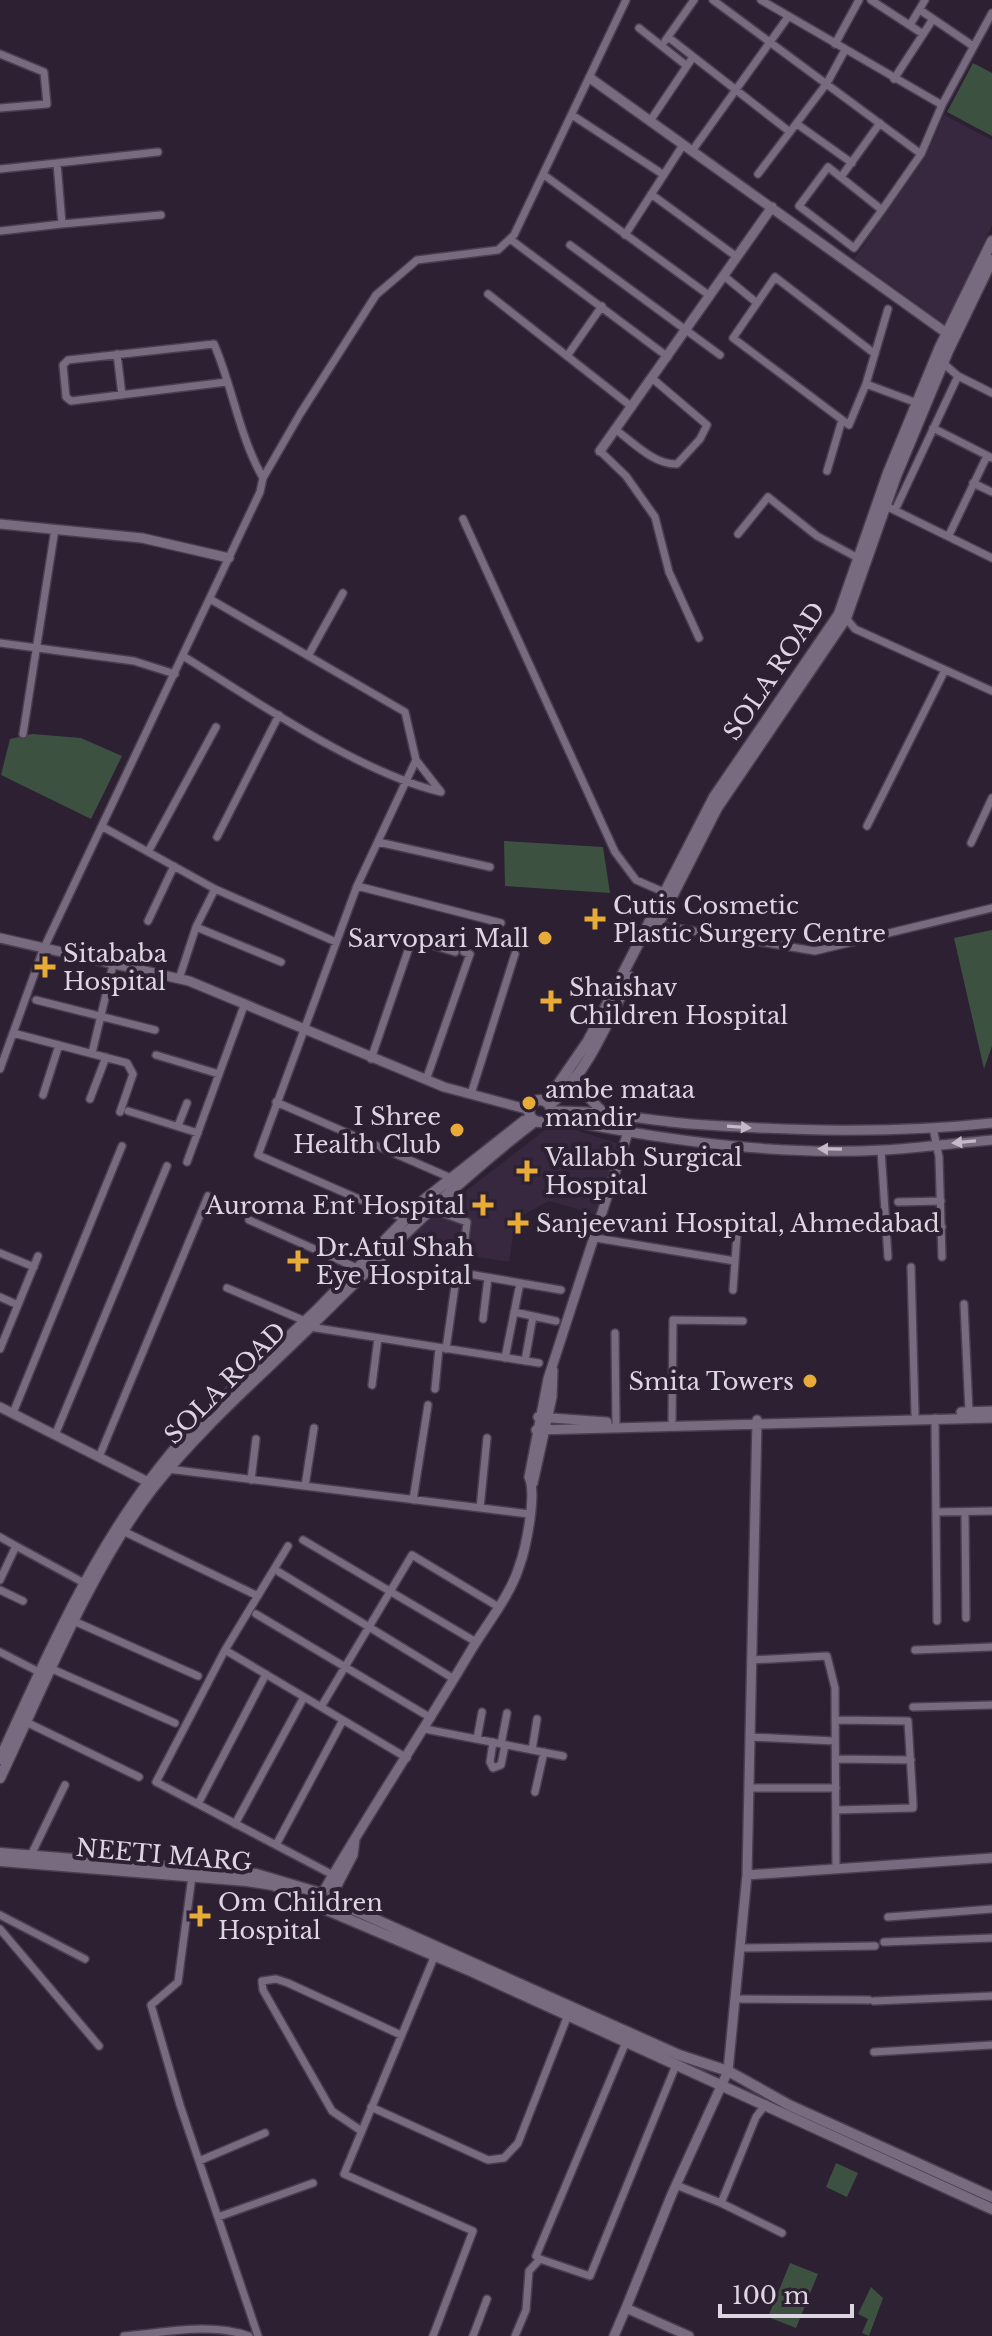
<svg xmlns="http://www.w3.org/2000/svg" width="992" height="2336" viewBox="0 0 992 2336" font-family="'Libre Baskerville',serif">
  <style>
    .built { fill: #37273f }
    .green { fill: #3d5141 }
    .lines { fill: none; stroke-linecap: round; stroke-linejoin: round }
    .minor-casing { stroke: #493e4e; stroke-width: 10 }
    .tertiary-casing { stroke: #493e4e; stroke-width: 12 }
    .secondary-casing { stroke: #493e4e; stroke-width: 13 }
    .minor { stroke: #786a7f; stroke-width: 7 }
    .tertiary { stroke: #786a7f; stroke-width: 9 }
    .secondary { stroke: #786a7f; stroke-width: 10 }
    .oneway { fill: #c4bac8 }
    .poi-dot { fill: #e8ab37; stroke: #2c2032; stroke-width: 3 }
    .labels { text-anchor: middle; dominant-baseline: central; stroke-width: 8; stroke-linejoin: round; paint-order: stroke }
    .street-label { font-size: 24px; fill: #ddd5e1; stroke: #2c2032 }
    .poi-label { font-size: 24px; fill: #ddd5e1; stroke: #2c2032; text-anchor: start }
  </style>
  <rect width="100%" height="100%" fill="#2c2032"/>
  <path class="built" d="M944,115L992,140V225L945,324L854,259L925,157Z
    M554,1123L623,1145L601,1216L549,1201L516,1219L509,1262L427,1249L426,1242L405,1238Z"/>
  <path class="green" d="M973,63L992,73V136L947,112Z
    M32,734L81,738L122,756L91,819L1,775L10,739Z
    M504,841L603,847L610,893L505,886Z
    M992,930V1046L984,1069L954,938Z
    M836,2163L858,2173L847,2197L826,2187Z
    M790,2263L818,2274L796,2328L768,2317Z
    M871,2287L883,2298L869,2336L862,2333L868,2319L858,2314Z"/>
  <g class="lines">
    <g class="minor-casing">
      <path id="minor" d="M713,0L921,154L942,105L761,0
        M871,0L923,34
        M920,10L973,46
        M910,25L925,0
        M639,28L687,66
        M668,37L790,132
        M665,41L694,0
        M835,44L859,0
        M0,54L44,72L47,104L0,108
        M894,79L933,19
        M942,105L992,13
        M572,115L664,175
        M650,121L693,57
        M797,124L852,163
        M692,151L788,17
        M57,163L158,152
        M828,167L882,210L854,248L799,206Z
        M0,169L57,163L62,224L0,231
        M758,174L827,83L845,50
        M544,175L710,296
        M841,177L880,123
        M651,194L737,257
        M882,210L921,154
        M62,224L161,215
        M625,235L683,145
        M510,239L668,357
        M570,245L720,355
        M724,276L757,303
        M488,294L632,407
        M117,354L122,395
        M875,354L775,277L733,338L849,425L866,384L888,309
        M567,356L602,306
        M943,363L958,376L992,393
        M227,382L71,401L66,397L63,365L68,360L214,344C233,388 239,436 263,478
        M866,384L917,403
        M933,428L992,458
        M616,430C633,442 654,465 677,464L700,439L707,425L653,379
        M600,451L626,476L655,517L669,572L699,638
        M827,471L842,420
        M973,483L992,492
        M886,506L992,558
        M897,506L958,376
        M463,519L615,852L636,880L666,893
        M738,534L768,497L817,536L858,558
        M949,535L987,456
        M845,617L855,629L992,691
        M0,643L134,661L175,674
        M183,656C256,701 360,773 441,792L416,760L405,712L210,599
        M308,656L343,593
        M23,734L55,529
        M867,826L945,670
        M103,827L215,889L336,942
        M217,837L279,715
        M378,842L490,867
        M971,843L992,798
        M148,852L216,727
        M357,886L501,923
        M148,921L174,866
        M657,925L815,951L992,908
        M196,927L281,962
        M179,979L196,927L215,889
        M36,1000L155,1030
        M13,1033L127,1063L133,1074L120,1112
        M92,1053L113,965
        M156,1055L219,1074
        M371,1059L412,939L455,952
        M0,1069L43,950L260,492L263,478L300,414L376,295L417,260L498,250L514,235L626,0
        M426,1080L470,954L464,952
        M471,1094L515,954
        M43,1095L59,1045
        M90,1099L106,1057
        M276,1102L451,1178
        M128,1111L198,1133
        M178,1126L187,1103
        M933,1128L939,1157L942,1257
        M881,1150L888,1257
        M187,1162L245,1003
        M898,1202L941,1201
        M431,1209L467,1222L464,1247
        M405,1219L258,1155L357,886L416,760
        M249,1220L357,1268
        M897,1229L942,1227
        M596,1238L735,1261
        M0,1253L34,1267
        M911,1267L915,1414
        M366,1271L455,1283
        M227,1288L305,1321
        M733,1290L737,1234
        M0,1297L18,1305
        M964,1304L969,1412
        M514,1312L556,1321
        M483,1319L488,1278
        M310,1327L539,1363
        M615,1333L616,1422
        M0,1349L38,1256
        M446,1349L457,1272L561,1290
        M505,1358L520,1283
        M525,1361L533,1316
        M372,1385L378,1338
        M435,1389L439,1348
        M13,1413L122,1146
        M935,1418L937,1621
        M672,1421L673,1320L743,1321
        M55,1435L167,1166
        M99,1457L208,1196
        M168,1469L529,1514
        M251,1480L256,1439
        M305,1486L314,1428
        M413,1500L428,1405
        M480,1508L487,1438
        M936,1512L992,1511
        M965,1512L966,1618
        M125,1532L258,1596
        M0,1537L16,1546L0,1580
        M303,1540L476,1642
        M16,1546L86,1584
        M288,1546L225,1650L156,1782L333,1875
        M279,1572L454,1679
        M0,1590L23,1601
        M256,1614L431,1718
        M76,1622L198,1676
        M225,1650L407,1758
        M915,1650L992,1647
        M0,1652L41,1673
        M751,1660L827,1656L835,1688L836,1867
        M52,1669L175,1723
        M321,1707L412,1555L497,1606
        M913,1707L992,1705
        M835,1720L908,1721L913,1803V1808L836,1810
        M26,1722L139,1777
        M425,1729L563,1756
        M750,1737L835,1741
        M477,1739L482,1712
        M493,1742L490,1762L493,1768L501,1765L505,1745
        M501,1744L507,1713
        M532,1750L537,1719
        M836,1759L911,1760
        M749,1788H836
        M535,1792L544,1752
        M198,1804L266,1674
        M235,1824L304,1697
        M276,1845L343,1720
        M31,1855L65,1785
        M192,1876L178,1982L151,2005L180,2105L258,2336
        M0,1915L85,1959
        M888,1917L992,1909
        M0,1929L99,2046
        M884,1942L992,1938
        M740,1948L875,1946
        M735,1999L869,2000
        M874,2001L992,1996
        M874,2052L992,2045
        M371,2107L488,2160L504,2158L518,2143L568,2015
        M360,2130L332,2111L263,1990L262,1981L276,1979L288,1983L401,2035
        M199,2161L265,2133
        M676,2185L721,2203L782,2233
        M721,2203L756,2117L766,2104
        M218,2217L313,2183
        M540,2259L590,2276L676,2065
        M540,2259L536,2256L626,2042
        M124,2336C164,2333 210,2322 249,2336
        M433,2336L473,2231L344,2174L435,1955
        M473,2336L487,2299
        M515,2336L526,2310L529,2271L540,2259"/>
    </g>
    <g class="tertiary-casing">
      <path id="tertiary" d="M590,78L952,337
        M600,451L772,207
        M0,524L142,538L229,558
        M0,938L189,981L444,1087L530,1110
        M574,1077L585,1094L602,1111
        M551,1111C598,1110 644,1120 691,1124C793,1131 891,1134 992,1123
        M549,1117C657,1139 771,1156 883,1150C919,1148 956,1143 992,1140
        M0,1407L154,1485
        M961,1412L992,1411
        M538,1417L607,1422
        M536,1430L992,1418
        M533,1483L552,1397L553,1370
        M747,1875L992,1858
        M323,1892C370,1811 422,1733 470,1652C486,1625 510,1596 519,1567C526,1548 537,1494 529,1477L548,1379L633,1117
        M331,1897L353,1855L355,1839
        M614,2336L626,2308
        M689,2336L626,2308L672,2194L728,2071L747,1875L757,1420"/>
    </g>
    <g class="secondary-casing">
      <path id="secondary" d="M660,920L717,808L846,618L896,476L948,351L992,260
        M529 1111a11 11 0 1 1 22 0a11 11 0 1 1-22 0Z
        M546,1102L588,1041L714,797L839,614L888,473L940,347L992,241
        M553,1102C589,1071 609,1018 630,977
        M219,1402L316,1311L425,1199L524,1121
        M0,1759C55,1639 110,1511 205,1416
        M0,1778C43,1687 91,1568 152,1489C200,1428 257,1379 312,1325C386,1252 452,1185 535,1121
        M0,1853L256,1874L320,1893
        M0,1861L247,1881L273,1885L319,1907
        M332,1900L679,2055L728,2071L789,2105L992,2197
        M322,1908L473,1972L992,2209"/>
    </g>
    <use href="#minor" class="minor"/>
    <use href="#tertiary" class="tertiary"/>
    <use href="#secondary" class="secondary"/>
  </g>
  <defs><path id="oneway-solid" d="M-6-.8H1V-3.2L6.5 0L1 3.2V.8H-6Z" transform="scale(2)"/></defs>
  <g class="oneway">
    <use href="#oneway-solid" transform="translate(739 1127) rotate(4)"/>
    <use href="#oneway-solid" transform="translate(964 1142) rotate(175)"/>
    <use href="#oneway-solid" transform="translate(830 1149) rotate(-179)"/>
  </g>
  <g class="poi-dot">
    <path d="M591 907h8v8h8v8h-8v8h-8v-8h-8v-8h8z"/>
    <circle cx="545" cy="938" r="8"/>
    <path d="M41 955h8v8h8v8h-8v8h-8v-8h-8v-8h8z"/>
    <path d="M547 989h8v8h8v8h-8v8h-8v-8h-8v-8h8z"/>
    <circle cx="529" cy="1103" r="8"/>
    <circle cx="457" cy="1130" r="8"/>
    <path d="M523 1159h8v8h8v8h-8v8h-8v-8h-8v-8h8z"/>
    <path d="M479 1193h8v8h8v8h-8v8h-8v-8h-8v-8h8z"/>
    <path d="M514 1211h8v8h8v8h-8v8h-8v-8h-8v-8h8z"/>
    <path d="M294 1249h8v8h8v8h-8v8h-8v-8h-8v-8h8z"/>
    <circle cx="810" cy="1381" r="8"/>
    <path d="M196 1904h8v8h8v8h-8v8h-8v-8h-8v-8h8z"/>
  </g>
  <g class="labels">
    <g class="street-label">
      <text transform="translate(774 671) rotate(-56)">SOLA ROAD</text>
      <text transform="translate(225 1383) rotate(-45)">SOLA ROAD</text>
      <text transform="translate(164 1855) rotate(5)">NEETI MARG</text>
    </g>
    <g class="poi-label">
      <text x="613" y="905">Cutis Cosmetic<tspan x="613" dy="28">Plastic Surgery Centre</tspan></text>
      <text x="529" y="938" text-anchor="end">Sarvopari Mall</text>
      <text x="63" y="953">Sitababa<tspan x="63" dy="28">Hospital</tspan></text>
      <text x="569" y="987">Shaishav<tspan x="569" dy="28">Children Hospital</tspan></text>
      <text x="545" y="1089">ambe mataa<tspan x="545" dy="28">mandir</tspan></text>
      <text x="441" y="1116" text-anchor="end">I Shree<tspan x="441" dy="28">Health Club</tspan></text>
      <text x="545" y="1157">Vallabh Surgical<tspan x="545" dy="28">Hospital</tspan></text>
      <text x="465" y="1205" text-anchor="end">Auroma Ent Hospital</text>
      <text x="536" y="1223">Sanjeevani Hospital, Ahmedabad</text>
      <text x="316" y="1247">Dr.Atul Shah<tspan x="316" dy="28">Eye Hospital</tspan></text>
      <text x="794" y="1381" text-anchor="end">Smita Towers</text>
      <text x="218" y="1902">Om Children<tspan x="218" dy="28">Hospital</tspan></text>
    </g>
  </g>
  <path d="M720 2304v12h132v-12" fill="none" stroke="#ddd5e1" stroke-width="4"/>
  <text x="732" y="2304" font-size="24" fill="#ddd5e1" stroke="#2c2032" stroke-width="6" paint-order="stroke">100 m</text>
</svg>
